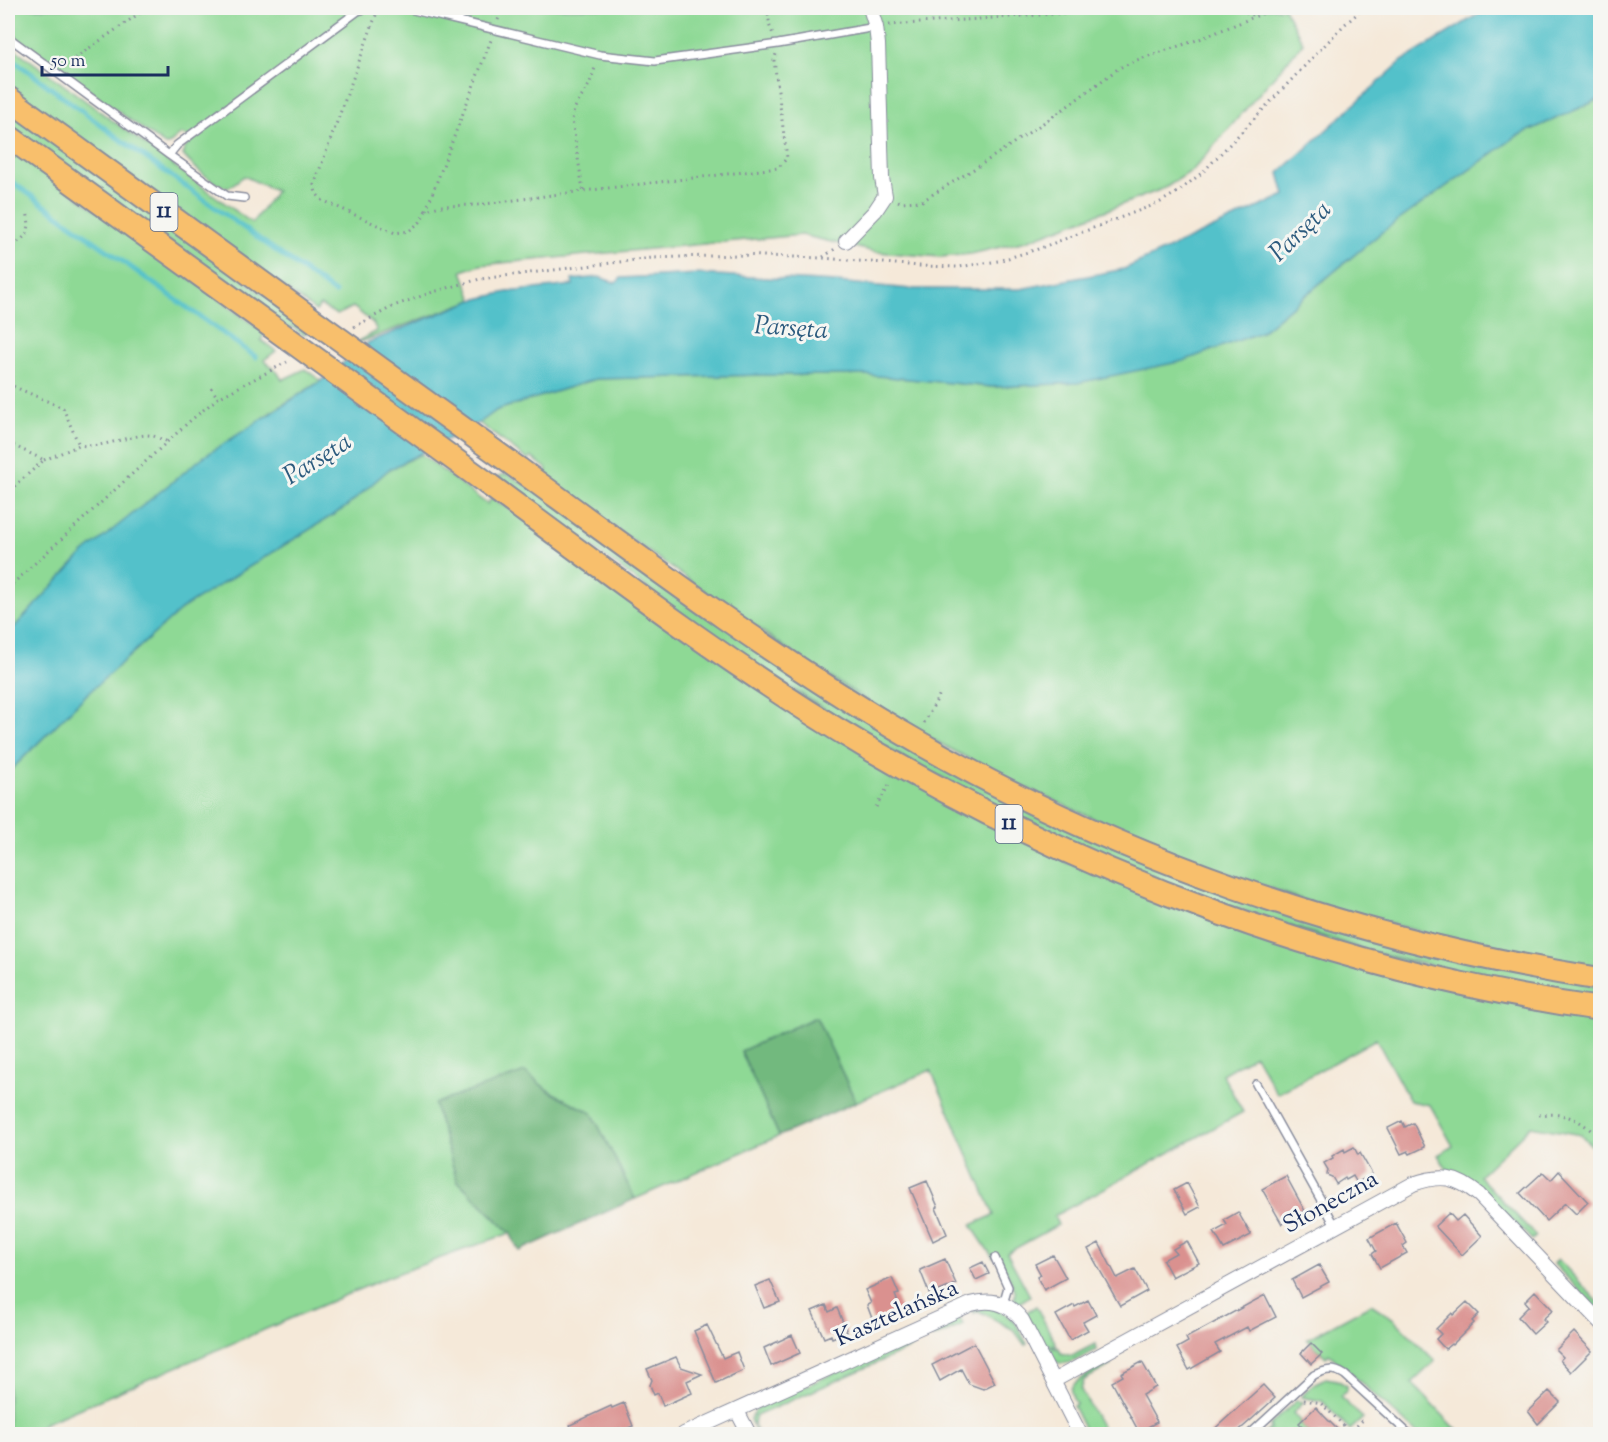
<svg xmlns="http://www.w3.org/2000/svg" width="1608" height="1442" viewBox="0 0 1608 1442" font-family="'Sorts Mill Goudy',serif">
  <style>
    .green { fill: #8ed995; stroke: #54847a; stroke-width: 1.5 }
    .forest { fill: #72b97e; stroke: #46746e; stroke-width: 1.5 }
    .water { fill: #53c1ca; stroke: #377894; stroke-width: 1.5 }
    .lines { fill: none; stroke-linecap: round; stroke-linejoin: round }
    .stream { stroke: #53c1ca; stroke-width: 5 }
    .building { fill: #da918f }
    .service-casing { stroke: #888c9c; stroke-width: 10 }
    .minor-casing { stroke: #888c9c; stroke-width: 16 }
    .primary-casing { stroke: #888c9c; stroke-width: 26 }
    .path { stroke: #888c9c; stroke-width: 3; stroke-dasharray: 1.5 4.5; stroke-linecap: butt }
    .service { stroke: #fff; stroke-width: 7 }
    .minor { stroke: #fff; stroke-width: 14 }
    .primary { stroke: #f8bf6c; stroke-width: 22 }
    .primary-bridge-casing { stroke: #888c9c; stroke-width: 26; stroke-linecap: butt }
    .primary-bridge { stroke: #f8bf6c; stroke-width: 22 }
    .labels { text-anchor: middle; dominant-baseline: central; stroke-width: 6; stroke-linejoin: round; paint-order: stroke }
    .shield { fill: #f6f6f2; stroke: #5d6b8a; stroke-width: 1.5 }
    .shield-label { font-size: 22px; font-weight: bold; fill: #1b2f5e }
    .street-label { font-size: 24px; fill: #1b2f5e; stroke: #f6f6f2 }
    .water-label { font-size: 26px; font-style: italic; fill: #2c5b7e; stroke: #f6f6f2 }
  </style>
  <rect width="100%" height="100%" fill="#f6f6f2"/>
  <filter id="ink" filterUnits="userSpaceOnUse"><feTurbulence type="fractalNoise" baseFrequency=".0167" numOctaves="2"/><feDisplacementMap in="SourceGraphic" scale="12" xChannelSelector="R" yChannelSelector="G"/><feConvolveMatrix kernelMatrix="1 2 1 2 8 2 1 2 1" color-interpolation-filters="sRGB"/></filter>
  <filter id="wash" filterUnits="userSpaceOnUse"><feTurbulence type="fractalNoise" baseFrequency=".008" numOctaves="4" result="noise"/><feDisplacementMap in="SourceGraphic" scale="24" xChannelSelector="R" yChannelSelector="G"/><feGaussianBlur stdDeviation="1.35" result="paint"/><feColorMatrix in="noise" values="0 0 0 0 0 0 0 0 0 0 0 0 0 0 0 0 0 1.4 0 .05"/><feComposite in="paint" operator="in"/></filter>
  <g filter="url(#wash)">
    <rect width="100%" height="100%" fill="#f5e9d9"/>
    <path class="green" d="M8,8H1284L1303,43L1193,170L1165,188L1026,241L971,254L941,257L876,252L801,235L480,265L462,271L473,300L349,346L377,331L373,323L353,307L337,315L320,305L316,311L8,87V44L252,223L276,191L244,176L228,188C213,184 193,167 183,155L184,149L193,139L181,134L168,145H165L66,74L67,72L54,64L50,65L8,33Z
      M1600,99V968L1466,944L1312,903L1166,851L1008,780L919,732L819,671L542,477L547,469L531,457L528,460L479,423L497,410L596,379L761,375H868L993,387L1077,383L1261,332L1382,232L1517,136Z
      M8,109L300,321L298,325L308,332L303,335L292,327L289,329L8,125Z
      M8,146L265,333L261,340L276,351L264,360L278,373L282,380L305,369L321,381L271,412L84,553L8,634Z
      M421,454L487,504L492,498L1068,863L1600,1018V1154L1581,1135L1531,1126L1479,1176L1536,1236L1532,1240L1474,1181L1461,1174L1448,1171L1438,1155L1453,1146L1430,1105L1410,1101L1376,1039L1277,1094L1255,1055L1222,1074L1243,1112L1054,1216L1058,1225L1007,1253L1030,1296L1016,1305L1014,1303L1015,1290L998,1255L993,1258L971,1225L994,1215L931,1070L856,1102L816,1017L741,1051L779,1136L635,1199L592,1113L549,1091L525,1072L457,1180L510,1233L388,1277L43,1424L32,1433V1434H8V773L87,694L184,607L346,507L388,470Z
      M503,474L505,475L508,474L1081,835L1600,988V1000L1550,992L1376,953L1228,906L1076,846L906,759L803,697L691,621L498,477Z
      M1558,1259L1600,1304V1312L1554,1264Z
      M1371,1304L1394,1319L1435,1361L1412,1383L1461,1434H1418L1329,1354L1326,1357L1307,1339Z
      M1036,1306L1057,1346L1041,1343L1026,1314L1028,1311Z
      M991,1307C1015,1316 1016,1323 1027,1344L1025,1345L1014,1330L979,1311L974,1313L973,1311L980,1308Z
      M959,1317L963,1325L933,1338L930,1334L931,1330Z
      M907,1340L913,1347L756,1416L753,1426L758,1434H756L750,1419L757,1408Z
      M1095,1344L1096,1350C1074,1361 1058,1375 1043,1347C1048,1345 1053,1349 1059,1348L1061,1353L1072,1356Z
      M1109,1363L1111,1365L1084,1380L1081,1390L1105,1433L1087,1434L1073,1406L1076,1404C1074,1400 1070,1395 1071,1389C1073,1380 1100,1368 1109,1363Z
      M1326,1378L1337,1380L1347,1386V1390L1340,1397L1363,1418L1350,1430L1322,1401L1301,1397L1315,1383Z
      M1296,1401L1304,1402L1293,1413L1301,1421L1299,1423L1310,1434H1264L1271,1428L1269,1426Z"/>
    <path class="forest" d="M816,1017L856,1102L779,1136L741,1051Z
      M525,1072L549,1091L592,1113L635,1199L519,1251L510,1233L457,1180L434,1104Z"/>
    <path class="water" d="M1497,8H1600V99L1517,136L1382,232L1261,332L1183,361L1077,383L993,387L867,375H761L596,379L497,410L479,423L388,470L346,507L184,607L87,694L8,773V634L84,553L203,457L321,381L369,342L473,300L507,292L573,285L572,280L599,277L616,283L621,278L699,274L836,282L911,289H1020L1124,269L1285,195L1279,173L1402,61L1477,15Z"/>
    <g class="lines">
      <path class="stream" d="M8,56L118,138L335,293
        M8,179L256,357"/>
    </g>
    <g id="blocks">
      <path class="building" d="M1402,1121L1405,1127L1413,1123L1425,1147L1410,1154L1408,1151L1401,1154L1388,1128Z
        M1354,1147L1358,1155L1360,1153L1372,1174L1357,1183L1353,1176L1346,1180L1345,1178L1336,1184L1332,1177L1327,1175L1328,1170L1324,1163L1333,1158L1332,1156L1344,1149L1345,1152Z
        M1559,1171L1588,1202L1576,1214L1565,1203L1546,1221L1520,1193L1543,1172L1551,1180Z
        M1286,1176L1305,1211L1282,1224L1262,1189Z
        M927,1181L938,1207L936,1208L947,1234L933,1241L910,1188Z
        M1187,1183L1200,1207L1187,1214L1174,1190Z
        M1238,1212L1251,1235L1224,1249L1214,1232L1227,1225L1224,1220Z
        M1449,1213L1456,1221L1463,1215L1482,1236L1462,1255L1435,1226Z
        M1396,1223L1407,1243L1403,1246L1407,1253L1380,1268L1372,1254L1376,1251L1369,1238Z
        M1187,1241L1199,1263L1172,1277L1163,1260L1176,1253L1173,1249Z
        M1099,1243L1117,1278L1135,1269L1147,1291L1120,1306L1088,1249Z
        M1053,1255L1066,1278L1044,1290L1037,1277L1041,1275L1035,1264Z
        M945,1259L956,1284L930,1295L920,1270Z
        M983,1262L989,1274L976,1280L970,1268Z
        M1319,1265L1329,1282L1301,1297L1292,1280Z
        M892,1278L899,1294L895,1295L901,1309L873,1321L867,1305L871,1303L865,1290Z
        M770,1280L780,1302L764,1308L755,1286Z
        M1535,1291L1553,1310L1543,1319L1546,1322L1533,1334L1518,1317L1529,1306L1525,1301Z
        M1265,1295L1276,1317L1249,1331L1247,1327L1215,1344L1220,1352L1189,1370L1177,1348L1188,1342L1186,1338Z
        M1088,1300L1096,1315L1083,1322L1088,1330L1070,1340L1056,1315L1074,1305L1075,1307Z
        M1467,1302L1479,1314L1472,1321L1474,1323L1452,1345L1451,1344L1445,1349L1436,1339L1441,1334L1436,1329L1452,1313L1453,1315Z
        M826,1305L829,1312L837,1308L847,1332L832,1338L831,1335L824,1338L812,1311Z
        M707,1325L723,1358L737,1352L744,1370L716,1383L694,1331Z
        M1574,1332L1592,1351L1571,1372L1560,1360L1563,1357L1556,1350Z
        M792,1335L800,1353L771,1366L764,1348Z
        M974,1343L995,1383L983,1389L969,1384L961,1369L940,1381L932,1365Z
        M1311,1343L1322,1354L1311,1364L1301,1353Z
        M676,1357L681,1367L702,1374L687,1381L692,1393L663,1406L658,1393L654,1395L650,1385L652,1380L647,1369Z
        M1142,1362L1156,1387L1142,1395L1157,1422L1139,1432L1112,1382L1123,1376L1121,1373Z
        M1263,1385L1275,1398L1252,1419L1235,1434H1209Z
        M1549,1391L1560,1402L1538,1424L1528,1411Z
        M624,1403L633,1426L621,1431L620,1428L605,1434H575L570,1425L611,1406L612,1408Z
        M1316,1407L1324,1416L1342,1434H1310L1299,1423Z"/>
    </g>
  </g>
  <g filter="url(#ink)">
    <use href="#blocks" fill-opacity="0" stroke="#888c9c" stroke-width="1.5"/>
    <g class="lines">
      <g class="service-casing">
        <path id="service" d="M405,8L600,55L655,61L778,44L876,27
          M8,37L169,155
          M244,198L227,196L169,155L177,145L358,11L367,8
          M1256,1084L1336,1227
          M995,1258L1008,1287L1003,1304
          M1250,1434L1314,1375C1327,1369 1333,1368 1345,1375L1409,1434"/>
      </g>
      <g class="minor-casing">
        <path id="minor" d="M846,241L875,211L885,196L882,178L878,44L876,27L870,8
          M1053,1381L1413,1184C1441,1174 1456,1176 1479,1195L1600,1322
          M737,1411L749,1434
          M684,1434L971,1304C992,1298 1009,1303 1022,1320L1080,1434"/>
      </g>
      <g class="primary-casing">
        <path id="primary" d="M8,98L320,325
          M8,136L290,340
          M519,469C642,559 763,650 894,728C1110,857 1353,940 1600,979
          M488,484C610,574 732,667 863,745C1089,878 1340,972 1600,1009"/>
      </g>
      <path class="path" d="M767,8L770,27L773,34
        M1235,8L1253,15
        M376,15L314,185L316,193L322,200L395,233L409,231L420,222L426,210L440,206L477,205L583,191L778,168L787,158L774,60L776,54
        M498,20L503,8
        M889,25L1144,8H1218
        M65,65L147,8
        M583,190L572,120L574,109L589,85L596,65
        M898,201L901,202L922,201L982,164L1061,111L1119,68L1137,60L1197,40L1276,8
        M426,210L491,40
        M8,249C26,236 32,235 27,211
        M823,257L835,249
        M354,327L396,305L433,292L480,279L652,258L737,255L822,258L920,266L959,267L998,261L1038,249L1159,203L1179,191L1203,172L1344,25L1364,8
        M8,384L63,408L79,445
        M211,388L218,398
        M8,443L44,460L8,492
        M44,460L71,449L79,445C102,449 125,436 147,435C154,435 160,439 166,441
        M8,588L191,420L218,398L287,362
        M924,723L941,692
        M876,807L890,783
        M1539,1115C1566,1112 1581,1119 1600,1139
        M1304,1400L1321,1403L1352,1434
        M1348,1434L1364,1419"/>
      <use href="#service" class="service"/>
      <use href="#minor" class="minor"/>
      <use href="#primary" class="primary"/>
      <g class="primary-bridge-casing">
        <path id="primary-bridge" d="M320,325L519,469
          M290,340L488,484"/>
      </g>
      <use href="#primary-bridge" class="primary-bridge"/>
    </g>
  </g>
  <g class="labels">
    <g class="shield">
      <rect x="150.5" y="193" width="27" height="38" rx="4.5"/>
      <rect x="995.5" y="805" width="27" height="38" rx="4.5"/>
    </g>
    <g class="shield-label">
      <text x="164" y="212">11</text>
      <text x="1009" y="824">11</text>
    </g>
    <g class="street-label">
      <text transform="translate(1331 1203) rotate(-29)">Słoneczna</text>
      <text transform="translate(897 1314) rotate(-24)">Kasztelańska</text>
    </g>
    <g class="water-label">
      <text transform="translate(1301 232) rotate(-44)">Parsęta</text>
      <text transform="translate(791 329) rotate(4)">Parsęta</text>
      <text transform="translate(318 460) rotate(-32)">Parsęta</text>
    </g>
  </g>
  <rect width="1608" height="1442" fill="none" stroke="#f6f6f2" stroke-width="30"/>
  <path d="M42 66v9h126v-9" fill="none" stroke="#1b2f5e" stroke-width="3"/>
  <text x="51" y="66" font-size="18" fill="#1b2f5e" stroke="#f6f6f2" stroke-width="4.5" paint-order="stroke">50 m</text>
</svg>
